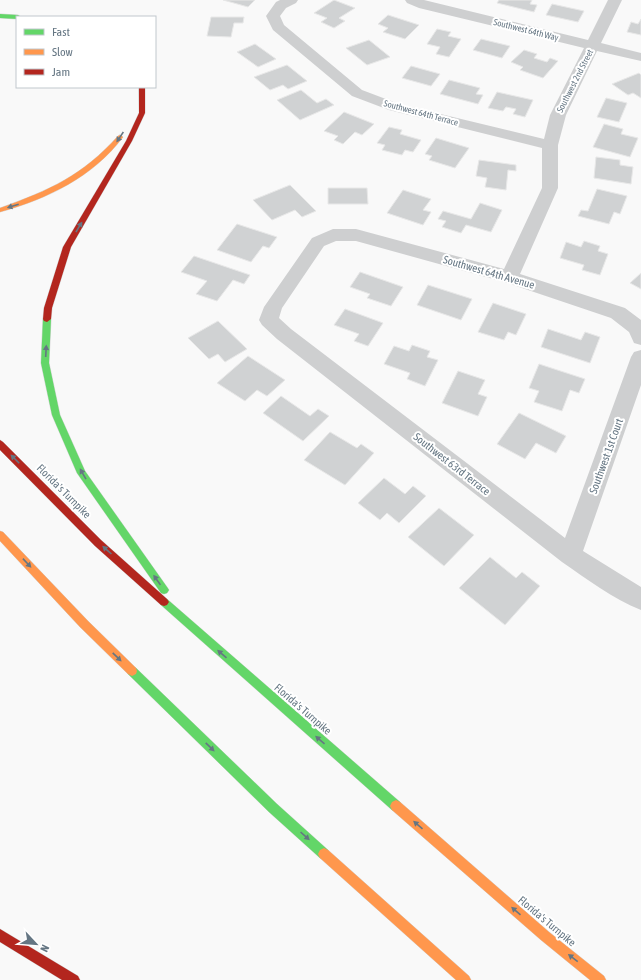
<svg xmlns="http://www.w3.org/2000/svg" width="641" height="980" viewBox="0 0 641 980" font-family="'Asap Condensed',sans-serif">
  <style>
    .building { fill: #d0d2d3; stroke: #e8e8e8 }
    .lines { fill: none; stroke-linecap: round; stroke-linejoin: round }
    .fast-casing { stroke: #d5d6d6; stroke-width: 1 }
    .slow-casing { stroke: #d5d6d6; stroke-width: 1 }
    .jam-casing { stroke: #d5d6d6; stroke-width: 1 }
    .street { fill: #cecfd0; fill-rule: evenodd }
    .fast { fill: #63d668; fill-rule: evenodd }
    .slow { fill: #ff974d; fill-rule: evenodd }
    .jam { fill: #b3261e; fill-rule: evenodd }
    .oneway { fill: #657683 }
    .labels { text-anchor: middle; dominant-baseline: central; stroke-width: 4; stroke-linejoin: round; paint-order: stroke }
    .far-street-label { font-size: 9px; fill: #657683; stroke: #fff }
    .street-label { font-size: 11px; fill: #657683; stroke: #fff }
  </style>
  <rect width="100%" height="100%" fill="#f9f9f9"/>
  <path class="building" d="M223,0H255L248,7Z
    M334,0L355,8L339,18L345,21L334,28L321,22L327,18L314,13Z
    M499,0H532L530,4L537,5L534,12L497,3Z
    M552,4L584,11L578,22L546,15Z
    M388,15L419,25L405,39L383,32L388,28L378,24Z
    M211,17H244L243,23H234L231,37L207,36Z
    M641,19V35L627,32L631,22L638,24Z
    M437,29L451,32L448,36L461,39L449,57L436,54L440,47L427,44Z
    M481,39L510,46L502,58L473,50Z
    M369,40L390,57L367,65L346,48Z
    M255,44L276,59L258,67L237,52Z
    M524,50L537,54L534,58L547,62L550,58L558,61L543,78L520,70L523,67L511,62Z
    M287,65L307,81L288,89L283,85L270,90L254,77Z
    M411,66L440,74L431,86L402,78Z
    M639,73L641,75V98L633,93L628,95L612,84Z
    M449,80L480,88L476,94L483,95L478,104L440,94Z
    M301,90L317,103L326,99L334,105L300,120L277,100Z
    M497,92L533,100L525,117L513,114L516,109L506,107L503,111L488,108Z
    M606,98L627,103L619,122L597,117Z
    M344,112L374,124L362,135L355,132L343,144L334,140L338,136L324,131Z
    M604,124L623,129L621,134L638,138L630,157L593,147Z
    M389,127L402,130L400,134L421,140L413,152L405,150L402,155L382,150L385,145L377,143Z
    M436,138L469,148L455,168L429,160L432,156L425,154Z
    M596,157L620,160V165L633,167L631,184L594,178Z
    M479,160L516,165V171L508,170L506,190L485,187L487,178L476,176Z
    M290,185L316,211L302,217L295,210L272,220L253,200Z
    M328,188H367L368,204H328Z
    M597,189L627,196L620,214L614,212L609,224L578,216L581,210L588,211Z
    M403,190L431,199L423,210L431,212L423,225L387,213Z
    M480,203L502,210L491,232L466,225L461,233L442,227L446,221L438,219L443,211L471,219Z
    M237,224L277,237L269,248L263,246L251,262L217,250Z
    M584,241L600,246L598,251L608,254L600,275L582,270L584,265L560,258L566,242L581,247Z
    M194,256L250,275L244,284L233,280L217,301L196,294L207,281L181,272Z
    M360,272L403,287L391,306L367,298L370,294L350,287Z
    M641,273V289L630,283Z
    M428,285L472,299L461,320L417,305Z
    M493,303L526,314L516,335L508,332L504,340L478,332Z
    M345,309L383,323L368,346L354,341L359,334L334,325Z
    M218,321L247,349L225,362L218,354L209,359L188,338Z
    M548,329L581,340L585,332L600,337L590,363L541,347Z
    M412,345L430,351L427,357L438,360L425,386L407,379L410,373L384,364L394,346L409,351Z
    M248,356L285,380L267,396L257,390L245,401L217,383Z
    M539,364L585,379L579,393L570,390L562,411L534,402L539,391L529,388Z
    M458,371L485,380L478,394L487,397L478,416L442,403Z
    M281,396L310,416L318,409L329,416L303,441L263,413Z
    M519,413L566,436L556,453L536,443L525,459L497,444Z
    M330,432L357,448L361,444L374,453L345,485L304,460Z
    M384,478L405,494L413,486L426,496L399,523L387,513L380,520L358,503Z
    M439,508L474,535L444,566L408,537Z
    M490,557L516,578L522,572L540,586L505,625L459,588Z"/>
  <g class="lines">
    <g class="fast-casing">
      <path id="fast" d="M0,14L18,15L21,17H17V19L0,18Z
        M47,316L51,319L49,363L60,415L85,471L167,587L169,590L167,593L164,594L161,593L77,473L52,415L41,363L43,319Z
        M164,598L167,599L400,802L402,806L400,810L396,812L392,810L161,605L159,602L161,599Z
        M132,666L136,668L277,804L328,850L330,854L328,858L324,860L320,858L269,812L128,674L127,671L128,668Z"/>
    </g>
    <g class="slow-casing">
      <path id="slow" d="M120,135L123,137C93,177 47,199 0,212V208C50,190 82,176 118,136Z
        M0,531L3,532L88,621L136,668L137,671L136,674L132,676L128,674L80,627L0,541Z
        M396,800L400,802L549,932L604,976L606,980H590L541,940L392,810L390,806L392,802Z
        M324,848L328,850L469,976L471,980H456L320,858L318,854L320,850Z"/>
    </g>
    <g class="jam-casing">
      <path id="jam" d="M139,87H145V113L132,141L71,247L52,308L51,319L47,322L44,321L43,319L44,308L63,247L126,141L139,113Z
        M0,440L3,442L101,540L167,599L169,602L167,605L164,606L161,605L95,546L0,450Z
        M0,929L78,976L80,980H62L0,942Z"/>
    </g>
    <path class="street" d="M280,0H298L296,3L286,8L280,16L284,25L362,90L399,104L544,139L550,115L584,48L419,8L407,3L405,0H424L588,40L608,0H622L601,43L641,53V61L597,51L566,115L558,145V188L520,274L625,308L641,320V345L634,343L629,332L611,318L504,282L356,241H336L324,246L282,308L279,318L291,329L565,538L631,357L634,352L641,350V385L583,551L641,587V610C613,599 587,579 562,562L277,339L262,325L259,320L264,307L312,238L333,229H356L504,269L542,188V148L389,110L352,96L273,30L266,16L276,2Z"/>
    <use href="#fast" class="fast"/>
    <use href="#slow" class="slow"/>
    <use href="#jam" class="jam"/>
  </g>
  <defs><path id="oneway-solid" d="M-6-.8H1V-3.2L6.5 0L1 3.2V.8H-6Z"/></defs>
  <g class="oneway">
    <use href="#oneway-solid" transform="translate(120 137) rotate(124)"/>
    <use href="#oneway-solid" transform="translate(13 206) rotate(162)"/>
    <use href="#oneway-solid" transform="translate(79 227) rotate(-59)"/>
    <use href="#oneway-solid" transform="translate(46 351) rotate(-87)"/>
    <use href="#oneway-solid" transform="translate(15 459) rotate(-135)"/>
    <use href="#oneway-solid" transform="translate(83 474) rotate(-120)"/>
    <use href="#oneway-solid" transform="translate(107 550) rotate(-138)"/>
    <use href="#oneway-solid" transform="translate(27 563) rotate(47)"/>
    <use href="#oneway-solid" transform="translate(157 580) rotate(-125)"/>
    <use href="#oneway-solid" transform="translate(222 654) rotate(-139)"/>
    <use href="#oneway-solid" transform="translate(117 657) rotate(44)"/>
    <use href="#oneway-solid" transform="translate(320 740) rotate(-139)"/>
    <use href="#oneway-solid" transform="translate(210 747) rotate(44)"/>
    <use href="#oneway-solid" transform="translate(418 825) rotate(-139)"/>
    <use href="#oneway-solid" transform="translate(305 836) rotate(42)"/>
    <use href="#oneway-solid" transform="translate(516 911) rotate(-139)"/>
    <use href="#oneway-solid" transform="translate(573 958) rotate(-142)"/>
  </g>
  <g class="labels">
    <g class="far-street-label">
      <text transform="translate(526 30) rotate(14)">Southwest 64th Way</text>
      <text transform="translate(575 81) rotate(-63)">Southwest 2nd Street</text>
      <text transform="translate(421 113) rotate(15)">Southwest 64th Terrace</text>
    </g>
    <g class="street-label">
      <text transform="translate(489 272) rotate(16)">Southwest 64th Avenue</text>
      <text transform="translate(606 456) rotate(-70)">Southwest 1st Court</text>
      <text transform="translate(452 464) rotate(38)">Southwest 63rd Terrace</text>
      <text transform="translate(64 491) rotate(45)">Florida's Turnpike</text>
      <text transform="translate(303 709) rotate(41)">Florida's Turnpike</text>
      <text transform="translate(547 921) rotate(40)">Florida's Turnpike</text>
    </g>
  </g>
  <rect x="16" y="16" width="140" height="72" fill="#ffffff" stroke="#c1c8cd"/>
  <rect x="24" y="29" width="20" height="6" fill="#63d668" stroke="#c1c8cd"/>
  <text x="52" y="36" font-size="12" fill="#657683">Fast</text>
  <rect x="24" y="49" width="20" height="6" fill="#ff974d" stroke="#c1c8cd"/>
  <text x="52" y="56" font-size="12" fill="#657683">Slow</text>
  <rect x="24" y="69" width="20" height="6" fill="#b3261e" stroke="#c1c8cd"/>
  <text x="52" y="76" font-size="12" fill="#657683">Jam</text>
  <g transform="translate(36 944) rotate(116)" stroke="#ffffff" stroke-width="3" paint-order="stroke">
  <path d="M0-3L7 15L0 10L-7 15Z" fill="#657683"/>
  <text y="-6" font-size="11" font-weight="bold" text-anchor="middle" fill="#657683">N</text>
  </g>
</svg>
